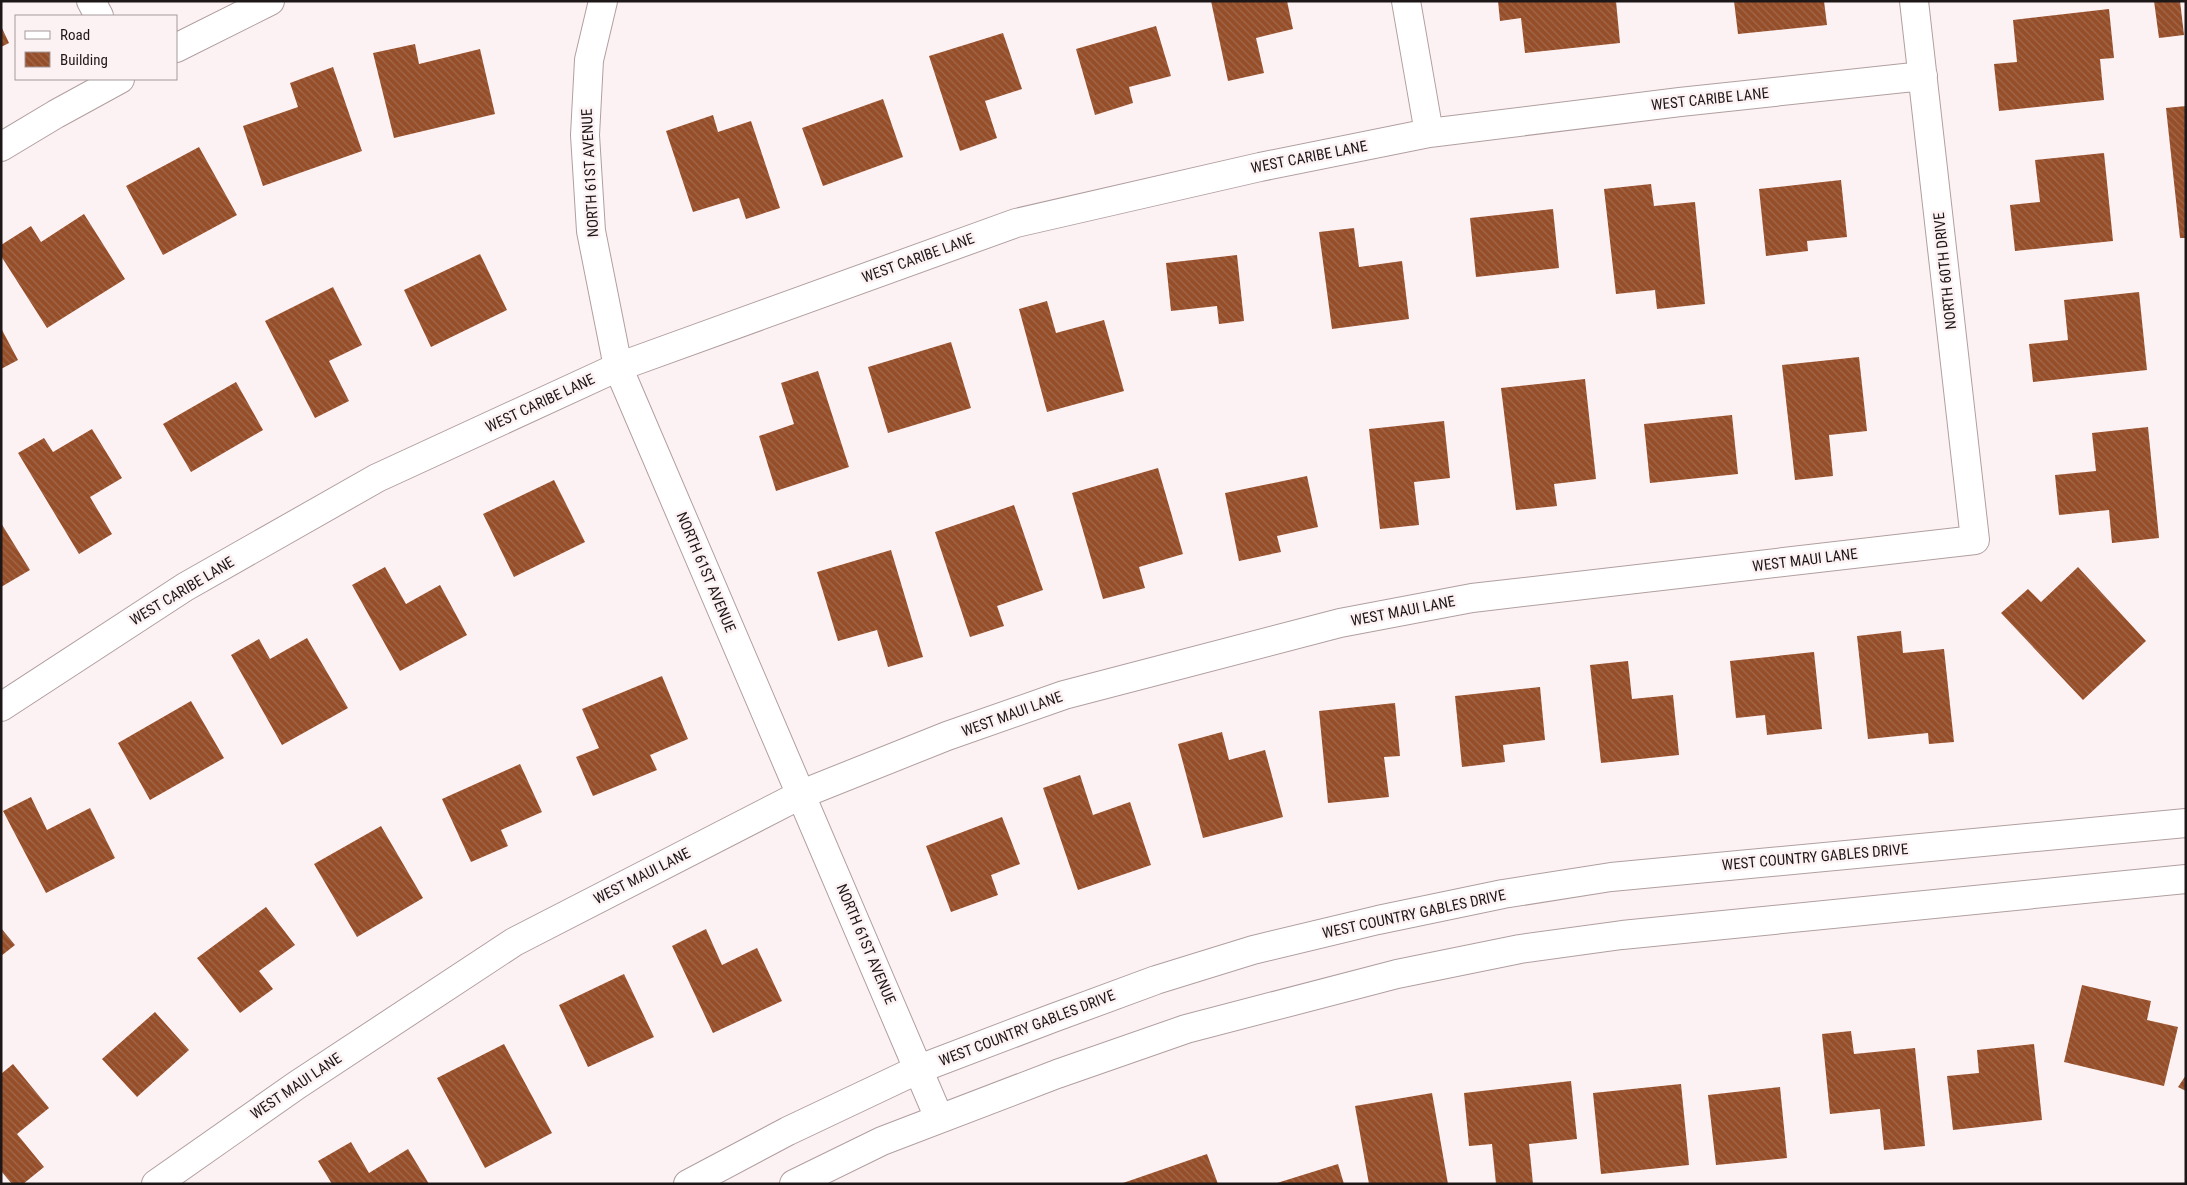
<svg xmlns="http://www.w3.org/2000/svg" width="2187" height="1185" viewBox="0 0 2187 1185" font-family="'Roboto Condensed',sans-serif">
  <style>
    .building { fill: url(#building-back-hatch) }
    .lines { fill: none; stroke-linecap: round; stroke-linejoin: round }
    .minor-casing { stroke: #b19fa0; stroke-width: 30 }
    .minor { stroke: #fff; stroke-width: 28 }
    .labels { text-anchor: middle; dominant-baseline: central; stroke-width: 5; stroke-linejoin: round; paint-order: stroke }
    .street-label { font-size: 15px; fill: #1e1718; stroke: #fdf2f3 }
  </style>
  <defs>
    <pattern id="building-back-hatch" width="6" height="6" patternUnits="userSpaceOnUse" patternTransform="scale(1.25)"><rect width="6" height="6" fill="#964e29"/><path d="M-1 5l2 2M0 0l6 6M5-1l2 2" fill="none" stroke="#a0694d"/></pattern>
  </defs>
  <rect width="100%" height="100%" fill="#fdf2f3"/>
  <path class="building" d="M1211,1H1287L1293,29L1256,38L1264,73L1228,81Z
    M1498,1H1616L1620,43L1525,53L1521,18L1500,21Z
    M1734,1H1824L1827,25L1738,34Z
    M2154,1H2180L2184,35L2159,38Z
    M2109,9L2114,58L2100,59L2104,100L1999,111L1994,64L2017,62L2013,20Z
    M1,26L9,43L1,47Z
    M1156,26L1171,76L1129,87L1133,103L1095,115L1076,49Z
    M1003,33L1022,89L985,101L997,138L960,151L929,56Z
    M415,44L419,64L480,49L495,114L394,138L373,53Z
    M333,67L362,151L263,186L243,126L298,107L290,83Z
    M883,99L903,157L823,186L802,128Z
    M2186,106V238H2180L2166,108Z
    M713,115L718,132L751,121L780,208L746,219L739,198L693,212L666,131Z
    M199,147L237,215L163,255L126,186Z
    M2104,153L2113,241L2015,251L2010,205L2040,202L2035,160Z
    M1841,180L1847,237L1807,241L1808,251L1766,256L1759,189Z
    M1651,184L1654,206L1695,202L1705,304L1657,309L1655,290L1616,294L1604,189Z
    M1553,209L1559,268L1476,277L1470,218Z
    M84,214L125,279L47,328L1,256V245L31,226L41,242Z
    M1354,228L1359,267L1402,261L1409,319L1332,329L1319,232Z
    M480,254L507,310L431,347L404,290Z
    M1237,255L1244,321L1219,324L1217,306L1171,311L1166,263Z
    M333,287L362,345L329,361L349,401L315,418L265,321Z
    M2139,292L2147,370L2033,382L2029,344L2068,340L2064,300Z
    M1047,301L1056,333L1104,320L1124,391L1047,412L1019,309Z
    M1,328L18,360L1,369Z
    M951,342L971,408L888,433L868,367Z
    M1859,357L1867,431L1829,435L1833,476L1795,480L1782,365Z
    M818,371L849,467L776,491L759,436L794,424L781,383Z
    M1585,379L1596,479L1554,484L1557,506L1516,510L1501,388Z
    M236,382L263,430L191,472L163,424Z
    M1732,415L1738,474L1650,483L1644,424Z
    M1444,421L1450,478L1414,482L1419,525L1380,529L1369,429Z
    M2148,427L2159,538L2112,543L2109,510L2059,515L2055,475L2096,471L2092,433Z
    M92,429L122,478L90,497L112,534L79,554L18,453L44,438L53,452Z
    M1158,468L1183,554L1139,567L1145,588L1103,599L1072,493Z
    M1307,476L1318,527L1277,536L1281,552L1239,561L1225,493Z
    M554,480L585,542L514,577L483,514Z
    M1014,505L1043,590L997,606L1004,626L970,637L935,532Z
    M1,523L30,570L1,587Z
    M891,550L923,657L888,667L877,630L838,641L817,572Z
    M385,567L406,604L440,585L467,635L400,671L352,585Z
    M2078,567L2146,641L2083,700L2001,613L2028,589L2041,602Z
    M1901,631L1903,653L1944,649L1954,742L1929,744L1928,733L1868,739L1857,636Z
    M307,638L348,708L282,745L231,655L259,639L270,659Z
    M1814,652L1822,729L1767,735L1765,715L1736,718L1730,661Z
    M1628,661L1632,699L1673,695L1679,755L1601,763L1590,665Z
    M662,676L688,739L650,755L657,770L593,796L576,757L599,748L582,709Z
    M1540,687L1545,740L1503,745L1505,762L1462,767L1455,696Z
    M191,701L224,758L150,800L118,743Z
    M1395,703L1400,756L1384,757L1389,797L1328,803L1319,711Z
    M1222,732L1229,760L1265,750L1283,817L1203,838L1178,744Z
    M520,764L542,812L501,830L508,846L471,862L442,799Z
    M1080,775L1093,815L1130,802L1151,865L1078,890L1043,788Z
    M31,797L47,830L90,808L115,858L46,893L3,811Z
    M1002,817L1020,864L991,875L998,895L951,912L926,846Z
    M381,826L423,898L357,937L314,864Z
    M266,907L295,945L259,971L273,989L240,1013L197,958Z
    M1,928L15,945L1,956Z
    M706,929L722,965L757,948L782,1001L713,1033L672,946Z
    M624,974L654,1037L588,1067L559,1005Z
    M2082,985L2151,1001L2147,1020L2178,1027L2164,1086L2064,1062Z
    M155,1012L189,1050L137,1097L102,1059Z
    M1851,1031L1854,1054L1915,1048L1925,1146L1884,1150L1880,1109L1830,1114L1822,1034Z
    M504,1044L552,1133L485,1168L437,1078Z
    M2034,1044L2042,1120L1953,1130L1947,1076L1979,1073L1977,1050Z
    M13,1064L49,1108L17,1134L44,1167L23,1184H12L1,1171V1074Z
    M2186,1075V1091L2178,1087Z
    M1571,1081L1577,1139L1529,1144L1533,1184H1496L1492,1144L1469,1146L1464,1093Z
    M1681,1084L1689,1165L1601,1174L1593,1093Z
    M1780,1087L1787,1158L1716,1165L1708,1095Z
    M1432,1093L1448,1184H1369L1355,1106Z
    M351,1142L369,1173L408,1149L429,1184H332L318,1161Z
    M1207,1154L1218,1184H1123V1183Z
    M1338,1164L1344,1184H1278L1277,1183Z"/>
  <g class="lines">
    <g class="minor-casing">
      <path id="minor" d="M91,1L99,16
        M603,1L589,60L585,135L591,231L618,367L939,1118
        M1406,1L1429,133
        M176,48L270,1
        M1,147L56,114L120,79
        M1,707L185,587L377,478L618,367L1016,223L1260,167L1429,133L1680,102L1923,76
        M156,1184L297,1085L514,942L802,794L947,736L1064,695L1340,623L1472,598L1975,540L1914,1
        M688,1184L788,1131L919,1069L1053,1018L1156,980L1253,950L1378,920L1503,894L1611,877L2186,823
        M794,1184L882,1141L1057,1074L1186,1029L1397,974L1520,949L1622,935L2186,879"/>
    </g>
    <use href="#minor" class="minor"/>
  </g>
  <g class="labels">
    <g class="street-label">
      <text transform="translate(1710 99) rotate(-6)">WEST CARIBE LANE</text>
      <text transform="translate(1309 157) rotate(-11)">WEST CARIBE LANE</text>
      <text transform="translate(590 173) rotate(-93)">NORTH 61ST AVENUE</text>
      <text transform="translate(918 258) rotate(-20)">WEST CARIBE LANE</text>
      <text transform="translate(1945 271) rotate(-96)">NORTH 60TH DRIVE</text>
      <text transform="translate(540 403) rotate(-25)">WEST CARIBE LANE</text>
      <text transform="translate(1805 560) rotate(-7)">WEST MAUI LANE</text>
      <text transform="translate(706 572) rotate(67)">NORTH 61ST AVENUE</text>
      <text transform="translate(182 591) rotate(-31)">WEST CARIBE LANE</text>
      <text transform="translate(1403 611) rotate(-11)">WEST MAUI LANE</text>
      <text transform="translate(1012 714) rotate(-20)">WEST MAUI LANE</text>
      <text transform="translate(1815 857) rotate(-5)">WEST COUNTRY GABLES DRIVE</text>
      <text transform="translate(642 876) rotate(-27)">WEST MAUI LANE</text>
      <text transform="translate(1414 914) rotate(-12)">WEST COUNTRY GABLES DRIVE</text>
      <text transform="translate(866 944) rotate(67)">NORTH 61ST AVENUE</text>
      <text transform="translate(1027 1028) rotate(-21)">WEST COUNTRY GABLES DRIVE</text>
      <text transform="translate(296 1086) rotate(-34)">WEST MAUI LANE</text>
    </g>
  </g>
  <rect width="2187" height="1185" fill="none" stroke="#1e1718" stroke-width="5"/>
  <rect x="15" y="15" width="162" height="65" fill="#fdf2f3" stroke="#a49a9b"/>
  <rect x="25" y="31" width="25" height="8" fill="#ffffff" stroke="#a49a9b"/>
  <text x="60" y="40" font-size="15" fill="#1e1718">Road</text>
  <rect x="25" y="52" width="25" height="15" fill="url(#building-back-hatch)" stroke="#a49a9b"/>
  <text x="60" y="65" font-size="15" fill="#1e1718">Building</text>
</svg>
